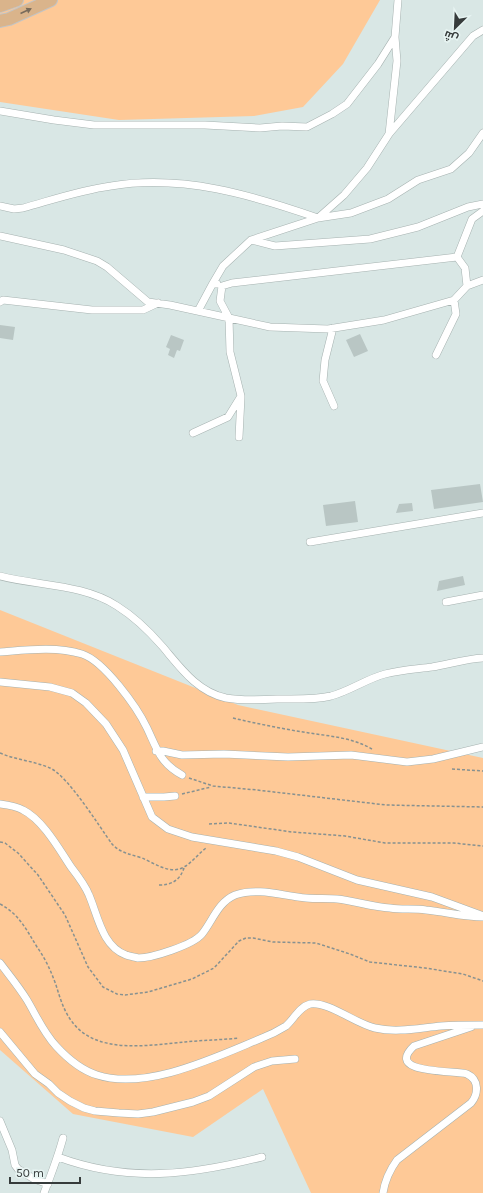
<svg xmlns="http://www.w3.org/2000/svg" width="483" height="1193" viewBox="0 0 483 1193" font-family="Karla,Cairo,sans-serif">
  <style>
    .green { fill: #fec997 }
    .building { fill: #b9c6c4 }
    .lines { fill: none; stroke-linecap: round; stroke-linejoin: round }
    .minor-casing { stroke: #a6b2b0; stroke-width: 8 }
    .primary-casing { stroke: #c3c4c4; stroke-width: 14 }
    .path { stroke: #879190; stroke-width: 1.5; stroke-dasharray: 3 2; stroke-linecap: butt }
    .minor { stroke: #fff; stroke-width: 7 }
    .primary { stroke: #dab48b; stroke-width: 12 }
    .oneway { fill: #786b5b }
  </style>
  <rect width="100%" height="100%" fill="#d9e7e5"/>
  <path class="green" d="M0,0H380L343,64L303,107L254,116L119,120L0,102Z
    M0,610L238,705L483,758V1193H311L263,1089L193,1137L73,1114L0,1050Z"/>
  <path class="building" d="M0,325L15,327L13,340L0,338Z
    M360,334L368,351L354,357L346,340Z
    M171,335L184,340L180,351L177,350L174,358L168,355L170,349L166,347Z
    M480,484L483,502L434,509L431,490Z
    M355,501L358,522L326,526L323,505Z
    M412,503L413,511L396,513L399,504Z
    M463,576L465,585L437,591L439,581Z"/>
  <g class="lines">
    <g class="minor-casing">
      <path id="minor" d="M0,111L54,120L94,125H205L260,128L282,126L307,127L332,114L347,104L378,64L395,37L398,0
        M389,134L473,36L483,30
        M0,206L14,209L23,208C52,200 81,190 111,186C182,174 252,195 318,218L344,195L367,168L389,134L397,61L395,37
        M0,236L64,250L97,261L107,267L148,302L170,305L270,327L328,329L384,320L454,300L467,286L465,268L457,257L232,283L222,286L220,301L229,318L230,352L241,396L228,417L193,433
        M251,240L275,246L370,239L418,227L468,207L483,204
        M457,257L472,219L483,211
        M213,283L223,266L251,240L318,218L351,213L388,199L418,180L451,169L469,153L483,133
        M467,286L483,280
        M0,302L3,300L92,310H143L158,303
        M198,311L213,283L217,284
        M333,328L325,360L323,381L334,406
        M436,355L456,314L454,300
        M239,437L241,397
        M310,542L483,513
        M0,576C38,586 83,584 117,606C133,616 149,631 162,646C180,667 197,692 226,698C243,701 260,700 277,699C295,699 314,700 331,696C350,691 366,679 385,674C400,670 417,669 432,667C450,664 465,659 483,658
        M446,602L483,595
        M0,652C26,650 56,646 82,654C104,661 137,707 147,728C157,749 160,763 182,775
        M0,682L50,687L72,693L86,703L106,724L123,750L152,817L168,829L192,837L276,851L298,857L357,880L432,897L481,915
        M156,751H163L182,755L224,754L288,757L351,755L407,762L433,759L483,747
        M143,797H164L175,796
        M0,804C8,805 16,806 23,810C43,820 59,849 71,867C78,876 85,885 89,895C98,916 102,946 126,955C129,956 134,957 138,958C152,958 193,945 202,934C212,922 218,902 235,895C258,887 283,896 306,898C317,899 327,898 337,899C355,901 372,907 390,908C402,910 414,908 426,910C446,912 464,917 483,917
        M0,963C9,975 19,987 27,1000C36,1015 43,1032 56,1046C67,1058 81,1070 97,1075C146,1091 216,1057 262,1038C270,1035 278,1031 286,1026C294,1019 299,1007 310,1004C328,1001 356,1024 375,1028C397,1033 419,1028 441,1026C455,1025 469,1025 483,1025
        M0,1032L35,1074L49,1084L58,1093L70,1101L84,1108L95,1111L119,1113L138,1114L153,1112L193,1102L209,1096L254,1067L272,1061L295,1059
        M0,1121L12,1150L15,1165L18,1169L34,1179L48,1184
        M58,1157C128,1183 191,1175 262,1157
        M44,1193C51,1175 58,1157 63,1138
        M383,1193C385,1180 389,1171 397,1160L471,1103C478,1095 480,1080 467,1074C457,1070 383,1075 414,1046L471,1027"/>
    </g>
    <g class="primary-casing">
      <path id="primary" d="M0,6L17,0
        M0,21L9,19L51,0"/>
    </g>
    <path class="path" d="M233,718C258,724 284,729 309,733C330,736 353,738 372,749
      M0,753C16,760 34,761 50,768C68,776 99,826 112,844C120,853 130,854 142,858C154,863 169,874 182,868C191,864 198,854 206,848
      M452,769L483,771
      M189,778L213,786L257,790L386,805L483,807
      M182,794L211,787
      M209,824L229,823L292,832L345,836L385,843H454L483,846
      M0,842L5,843L18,853L38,875L65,915L88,967L103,987L117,994L125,995L148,992L192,979L214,968L239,941L246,938H253L273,942L316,943L350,954L370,962L425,968L463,974L483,981
      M159,885C172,885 180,880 184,868
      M0,904C19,914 26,929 37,947C45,958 51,971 56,985C60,998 64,1012 73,1023C98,1055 150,1045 185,1042C203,1040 221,1040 239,1038"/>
    <use href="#minor" class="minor"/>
    <use href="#primary" class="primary"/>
  </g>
  <defs><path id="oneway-solid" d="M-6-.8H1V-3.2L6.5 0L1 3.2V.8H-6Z"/></defs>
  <use class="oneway" href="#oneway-solid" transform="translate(26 11) rotate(-24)"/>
  <g transform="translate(455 28) rotate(204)" stroke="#e7f4f2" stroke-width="3" paint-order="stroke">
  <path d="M0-3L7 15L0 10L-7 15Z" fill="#363b3b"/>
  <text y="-6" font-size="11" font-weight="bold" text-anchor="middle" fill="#363b3b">ش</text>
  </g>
  <path d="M10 1177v6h70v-6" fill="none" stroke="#363b3b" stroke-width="2"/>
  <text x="16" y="1177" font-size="12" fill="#363b3b" stroke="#e7f4f2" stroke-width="3" paint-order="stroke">50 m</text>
</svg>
